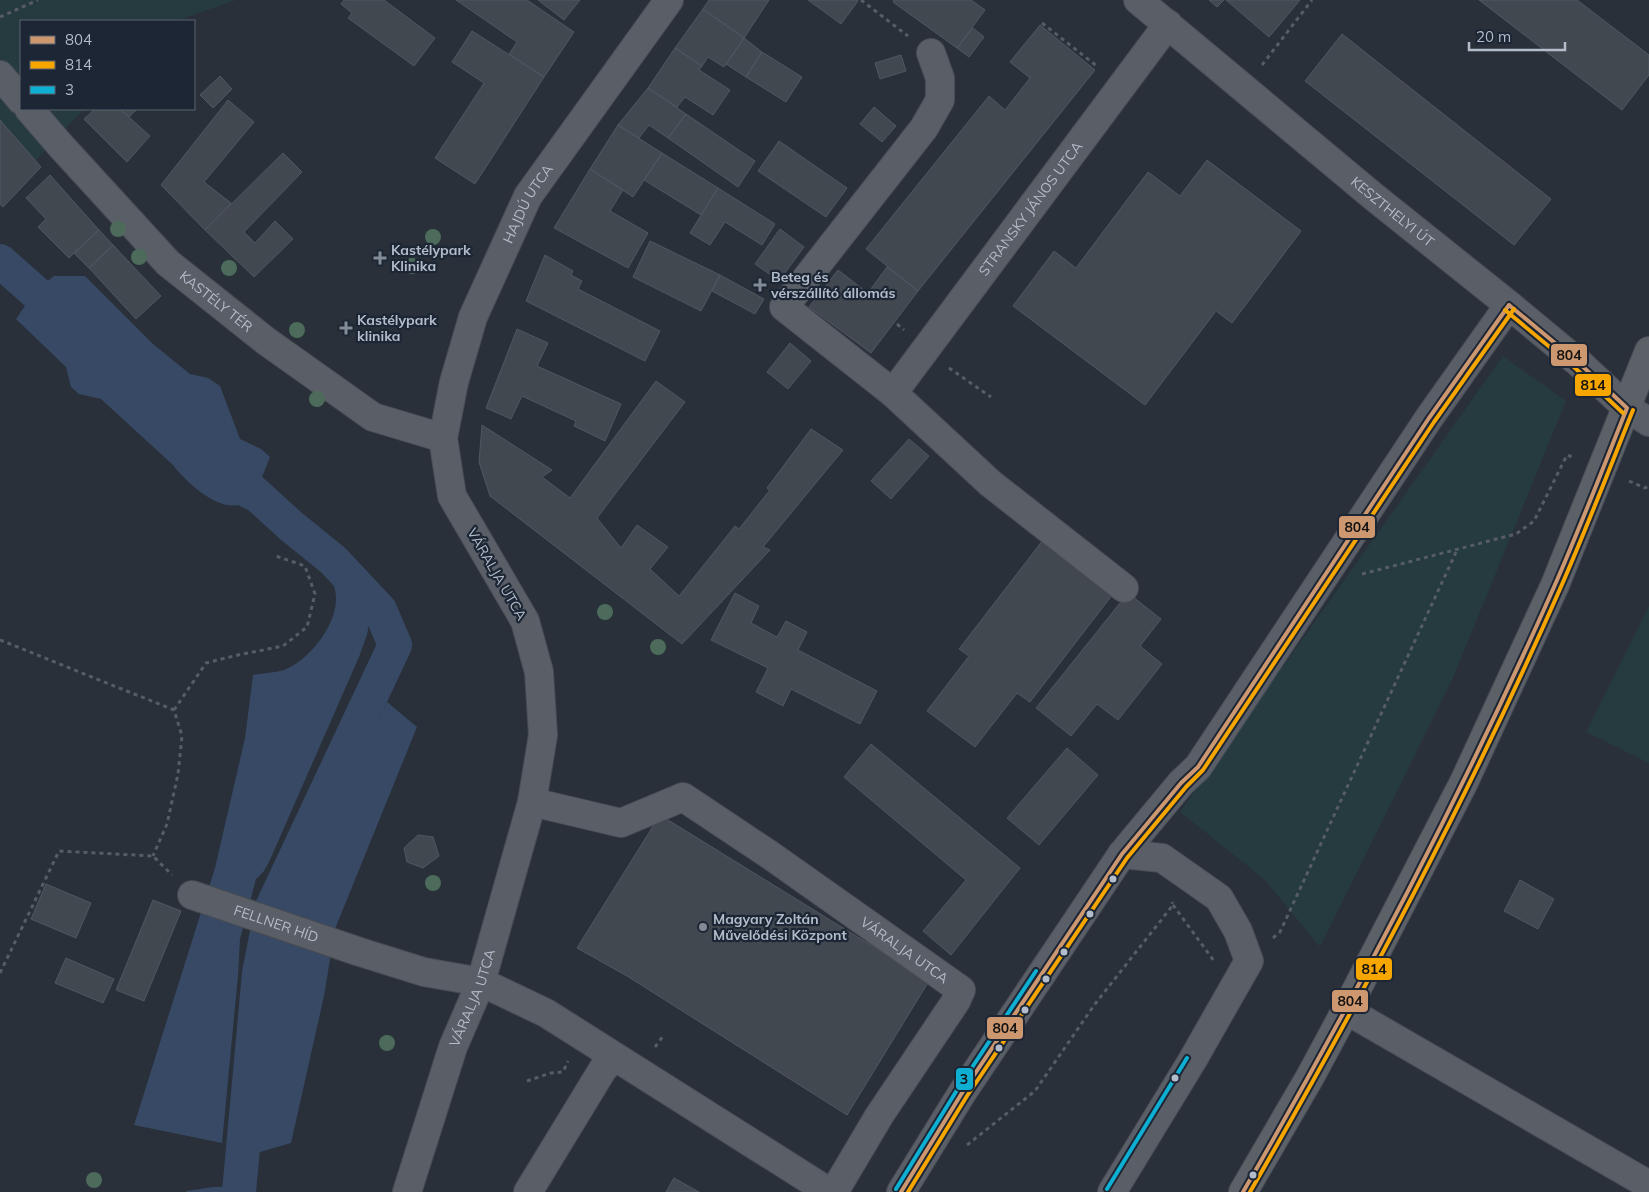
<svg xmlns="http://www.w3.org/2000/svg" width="1649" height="1192" viewBox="0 0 1649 1192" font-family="Mulish,sans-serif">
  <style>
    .green { fill: #263b3f }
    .water { fill: #374965 }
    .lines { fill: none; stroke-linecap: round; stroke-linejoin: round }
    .canal { stroke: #374965; stroke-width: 34 }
    .building { fill: #424850; stroke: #515760 }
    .minor-casing { stroke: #484c53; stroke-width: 30 }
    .major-casing { stroke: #474c55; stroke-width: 30 }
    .path { stroke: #575d64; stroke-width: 3; stroke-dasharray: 4 4; stroke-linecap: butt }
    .minor { stroke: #5a5e66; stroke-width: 28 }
    .major { stroke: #5c6168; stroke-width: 28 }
    .bus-1-casing { stroke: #1c2634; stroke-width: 8 }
    .bus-2-casing { stroke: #1c2634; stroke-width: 8 }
    .bus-3-casing { stroke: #1c2634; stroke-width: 8 }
    .bus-1 { stroke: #cd976f; stroke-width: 4 }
    .bus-2 { stroke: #f7a600; stroke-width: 4 }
    .bus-3 { stroke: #0dafd3; stroke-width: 4 }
    .tree { fill: #4c6b5a }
    .poi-dot { fill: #838b97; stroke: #1c2634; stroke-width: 2 }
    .bus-dot { fill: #b3bcca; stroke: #1c2634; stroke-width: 2 }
    .labels { text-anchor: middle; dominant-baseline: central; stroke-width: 4.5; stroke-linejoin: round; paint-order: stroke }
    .street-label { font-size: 14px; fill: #b3bcca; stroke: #1c2634 }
    .poi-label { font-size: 14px; font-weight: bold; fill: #b3bcca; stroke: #1c2634; text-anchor: start }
    .line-badge { stroke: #1c2634; stroke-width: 2 }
    .pale-badge-label { font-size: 14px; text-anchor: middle; font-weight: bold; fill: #111 }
  </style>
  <rect width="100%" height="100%" fill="#293039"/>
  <path class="green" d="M0,0H236L176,21H21V109H84L51,143L0,201Z
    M1503,356L1566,401L1453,678L1320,947L1265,880L1180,812Z
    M1649,606V763L1586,732Z"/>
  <path class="water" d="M54,276H85L153,344L190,374L208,378L220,386L240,439L261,449L270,457L262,477L275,491L280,506L285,512L276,521C264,514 251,513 238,505C216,510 185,481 173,465L101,399L79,394L71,387L66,367L16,319L35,291Z
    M327,537L376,585L367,635L359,657L269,862L264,871L256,879L240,939L238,976L222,1143L134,1125L215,868L245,738L253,675C263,673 274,673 284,670C311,660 342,619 335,590C332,574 320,563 310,551Z
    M387,702L417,727L335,929L324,996L291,1143L253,1154L271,981L291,902Z
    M213,1187H240L257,1192H186L187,1191Z"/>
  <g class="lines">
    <path class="canal" d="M0,261L69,322
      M239,1192L259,973L272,907L395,645L380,610L333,560L291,526L246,485"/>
  </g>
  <path class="building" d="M344,0H384L435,38L414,66L348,18L352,13L341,4Z
    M456,0H527L574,32L544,77L509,54L517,42Z
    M538,0H580L564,20Z
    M709,0H769L744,38L703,9Z
    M808,0H857L858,1L841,24Z
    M894,0H971L985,10L957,48L893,2Z
    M1209,0H1224L1217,7Z
    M1226,0H1300L1269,37Z
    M1479,0H1577L1649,55V75L1622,110Z
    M703,9L744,38L724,67L708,57L702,66L675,48Z
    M1040,25L1095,70L918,291L866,249L989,96L1005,110L1030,78L1010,62Z
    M973,28L984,37L969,57L957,48Z
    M472,31L544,77L475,184L435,158L484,83L452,62Z
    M1342,34L1551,199L1514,245L1305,81Z
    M744,38L762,52L746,77L726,64Z
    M675,48L702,66L699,70L730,90L713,115L685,97L677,107L648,88Z
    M762,52L802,77L786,102L746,77Z
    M901,55L906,71L880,79L875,63Z
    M220,76L232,89L213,108L200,95Z
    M648,88L686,114L668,138L649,125L639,138L618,125Z
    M228,100L254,122L204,182L231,203L205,230L161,185Z
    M874,107L896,126L882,142L860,124Z
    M95,109H120L150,136L127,162L84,119Z
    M120,109H137L129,117Z
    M686,114L755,161L738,187L668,138Z
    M0,120L41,167L3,207L0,204Z
    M618,125L662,153L633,197L590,169Z
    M779,141L847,188L826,217L758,171Z
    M283,153L302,172L244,232L255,243L275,221L293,239L254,277L205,230Z
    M662,153L718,188L701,215L644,180Z
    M1207,160L1301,231L1232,323L1216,311L1145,405L1013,306L1054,251L1076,268L1148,172L1180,196Z
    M590,169L623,190L610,211L648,233L628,268L554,228Z
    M50,175L99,230L69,258L38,227L46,219L26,198Z
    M718,188L775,224L762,245L725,222L710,245L690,233Z
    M780,229L804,247L779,281L755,264Z
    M99,230L113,245L89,268L74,253Z
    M650,241L720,275L701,311L633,277Z
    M113,245L161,296L136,319L89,268Z
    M545,255L573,271L571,275L582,281L578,289L660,331L645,361L526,301Z
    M887,267L918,291L871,353L809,307L838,270L868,293Z
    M720,275L764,299L755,314L712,291Z
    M517,329L548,343L537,366L621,404L605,441L574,426L576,421L522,396L511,419L486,408Z
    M790,343L811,361L788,389L767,372Z
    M656,381L685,402L597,518L621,548L637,525L668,547L650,569L679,596L735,526L739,529L770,490L767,488L811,429L843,450L763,547L770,550L682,644L490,496L479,462L482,425L552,470L542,477L570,498Z
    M909,439L929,456L891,499L871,481Z
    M1043,540L1113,594L1030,702L1017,693L975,747L927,711L969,656L959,649Z
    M735,593L759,606L751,623L777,637L786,621L807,632L798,650L877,691L860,724L791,689L783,706L756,692L768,668L711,640Z
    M1128,593L1161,619L1140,646L1162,664L1118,720L1097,704L1071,736L1036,708Z
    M871,744L1020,868L951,955L923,931L966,880L844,777Z
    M1067,748L1098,775L1039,845L1007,818Z
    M660,815L929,981L847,1115L627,976L577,948Z
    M418,835L433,837L439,856L423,868L407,862L404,848Z
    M1520,880L1554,899L1538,929L1504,911Z
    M46,884L91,903L76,938L31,919Z
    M153,900L181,911L144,1001L116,990Z
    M66,958L114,979L103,1003L55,983Z
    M674,1178L699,1192H666Z"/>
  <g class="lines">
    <g class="minor-casing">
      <g id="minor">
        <path id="s1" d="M1138,0L1374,197L1509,305L1579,363L1627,408L1649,422"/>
        <path d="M931,53L940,78V100L924,128L784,307L893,393L990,483L1124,588"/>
        <path d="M0,75L21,100"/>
        <path id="s2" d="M29,109L60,145L168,263L266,341L373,417L443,438"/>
        <path id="s3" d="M893,393L1168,24"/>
        <path id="s4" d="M532,802L621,823L683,797L770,855L961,990L956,1001L879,1116L834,1192"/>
        <path id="s5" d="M192,895L360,952L424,972L481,982L546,1013L829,1192"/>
        <path d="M1346,1010L1649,1185"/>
        <path id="s6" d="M407,1192L453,1047L481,982L532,802L543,735L539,672L525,621L452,496L443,438L454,382L473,317L528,196L669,0"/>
        <path d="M528,1192L603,1069L614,1057"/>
        <path d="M901,1192L962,1093L1122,854L1181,783L1198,767L1429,418L1509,305"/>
        <path d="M1112,1192L1192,1061L1249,961L1238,931L1219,898L1162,858L1122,854"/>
      </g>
    </g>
    <g class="major-casing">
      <path id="major" d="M1243,1192L1310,1077L1346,1010L1464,782L1555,585L1649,351"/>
    </g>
    <path class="path" d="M861,0L908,36
      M0,17L38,0
      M1042,23L1098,67
      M1262,65L1312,0
      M897,324L904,330
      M949,368L991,397
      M1629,481L1645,488L1649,486
      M1362,574L1516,534L1534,521L1567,455L1575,458
      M0,640L174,710L182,736L178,774L167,824L153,856
      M174,710L206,663L238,655L283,646L307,627L315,594L305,566L273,555
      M1173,905L1214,961
      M1273,938L1280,932L1457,550
      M0,973L59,851L153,856L172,875
      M655,1047L663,1036
      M527,1081L551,1073L563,1072L568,1061
      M967,1145L1035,1091L1095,1004L1173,905L1172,902"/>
    <use href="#minor" class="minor"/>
    <use href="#major" class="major"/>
    <g class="bus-1-casing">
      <path id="bus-1" d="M1509,305L1579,363L1627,408
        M901,1192L962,1093L1122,854L1181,783L1198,767L1429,418L1509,305
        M1243,1192C1357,995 1462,795 1554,587C1580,528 1603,468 1627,408"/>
    </g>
    <g class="bus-2-casing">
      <path id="bus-2" d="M1505,310L1575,368L1623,413
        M908,1192L967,1096L1127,858L1186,787L1203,770L1434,422L1514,309
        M1250,1192C1363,996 1469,796 1560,589C1586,530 1609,470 1633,410"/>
    </g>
    <g class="bus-3-casing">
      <path id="bus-3" d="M896,1189L957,1090L1036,971
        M1107,1189L1187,1058"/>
    </g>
    <use href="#bus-1" class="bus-1"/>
    <use href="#bus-2" class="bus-2"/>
    <use href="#bus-3" class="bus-3"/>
  </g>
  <g class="tree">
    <circle cx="118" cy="229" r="8"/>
    <circle cx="433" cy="237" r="8"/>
    <circle cx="139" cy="257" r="8"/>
    <circle cx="412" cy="266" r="8"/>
    <circle cx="229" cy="268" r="8"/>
    <circle cx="297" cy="330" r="8"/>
    <circle cx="317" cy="399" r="8"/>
    <circle cx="605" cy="612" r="8"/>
    <circle cx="658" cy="647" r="8"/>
    <circle cx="433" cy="883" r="8"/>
    <circle cx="387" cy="1043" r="8"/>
    <circle cx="94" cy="1180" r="8"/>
  </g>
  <g class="poi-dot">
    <path d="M377.5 250.5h5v5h5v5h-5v5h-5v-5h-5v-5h5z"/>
    <path d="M757.5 277.5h5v5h5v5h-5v5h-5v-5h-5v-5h5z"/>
    <path d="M343.5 320.5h5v5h5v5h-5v5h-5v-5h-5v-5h5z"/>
    <circle cx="703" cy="927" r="5"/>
  </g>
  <g class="bus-dot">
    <circle cx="1113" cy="879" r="4.5"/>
    <circle cx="1090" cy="914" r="4.5"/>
    <circle cx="1064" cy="952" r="4.5"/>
    <circle cx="1046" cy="979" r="4.5"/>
    <circle cx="1025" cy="1010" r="4.5"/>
    <circle cx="999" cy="1048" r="4.5"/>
    <circle cx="1175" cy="1078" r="4.5"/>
    <circle cx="1253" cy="1175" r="4.5"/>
  </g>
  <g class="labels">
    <g class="street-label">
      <text stroke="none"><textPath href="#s6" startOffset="1048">HAJDÚ UTCA</textPath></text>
      <text stroke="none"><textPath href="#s3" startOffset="230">STRANSKY JÁNOS UTCA</textPath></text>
      <text stroke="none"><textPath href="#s1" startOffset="331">KESZTHELYI ÚT</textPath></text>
      <text stroke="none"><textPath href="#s2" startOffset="269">KASTÉLY TÉR</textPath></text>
      <text transform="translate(497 574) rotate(60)">VÁRALJA UTCA</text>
      <text stroke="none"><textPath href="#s5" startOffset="89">FELLNER HÍD</textPath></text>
      <text stroke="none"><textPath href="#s4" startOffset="428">VÁRALJA UTCA</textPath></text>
      <text stroke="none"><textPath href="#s6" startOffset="205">VÁRALJA UTCA</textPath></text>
    </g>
    <g class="poi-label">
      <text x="391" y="250">Kastélypark<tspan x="391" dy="16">Klinika</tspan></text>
      <text x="771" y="277">Beteg és<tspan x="771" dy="16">vérszállító állomás</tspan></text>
      <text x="357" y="320">Kastélypark<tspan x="357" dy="16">klinika</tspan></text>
      <text x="713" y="919">Magyary Zoltán<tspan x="713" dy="16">Művelődési Központ</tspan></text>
    </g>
  </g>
  <g class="line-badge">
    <rect x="1550" y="343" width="38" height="24" rx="5" fill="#cd976f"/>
    <rect x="1574" y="373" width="38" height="24" rx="5" fill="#f7a600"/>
    <rect x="1338" y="515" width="38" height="24" rx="5" fill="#cd976f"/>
    <rect x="1355" y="957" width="38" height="24" rx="5" fill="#f7a600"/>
    <rect x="1331" y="989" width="38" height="24" rx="5" fill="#cd976f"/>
    <rect x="986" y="1016" width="38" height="24" rx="5" fill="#cd976f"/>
    <rect x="955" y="1067" width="19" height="24" rx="5" fill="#0dafd3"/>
  </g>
  <g class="pale-badge-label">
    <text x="1569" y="360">804</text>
    <text x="1593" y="390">814</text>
    <text x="1357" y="532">804</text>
    <text x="1374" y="974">814</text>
    <text x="1350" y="1006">804</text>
    <text x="1005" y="1033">804</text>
    <text x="964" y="1084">3</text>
  </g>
  <rect x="20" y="20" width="175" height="90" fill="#1c2634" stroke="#586270"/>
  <rect x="30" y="36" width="25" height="8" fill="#cd976f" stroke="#586270"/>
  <text x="65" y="45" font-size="15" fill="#b3bcca">804</text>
  <rect x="30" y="61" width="25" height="8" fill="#f7a600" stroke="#586270"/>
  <text x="65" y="70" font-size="15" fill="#b3bcca">814</text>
  <rect x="30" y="86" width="25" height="8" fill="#0dafd3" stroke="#586270"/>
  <text x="65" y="95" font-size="15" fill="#b3bcca">3</text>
  <path d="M1469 42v8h96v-8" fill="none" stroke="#b3bcca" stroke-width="2.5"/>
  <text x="1476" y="42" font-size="15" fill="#b3bcca" stroke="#1c2634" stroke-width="4" paint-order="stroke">20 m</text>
</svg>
